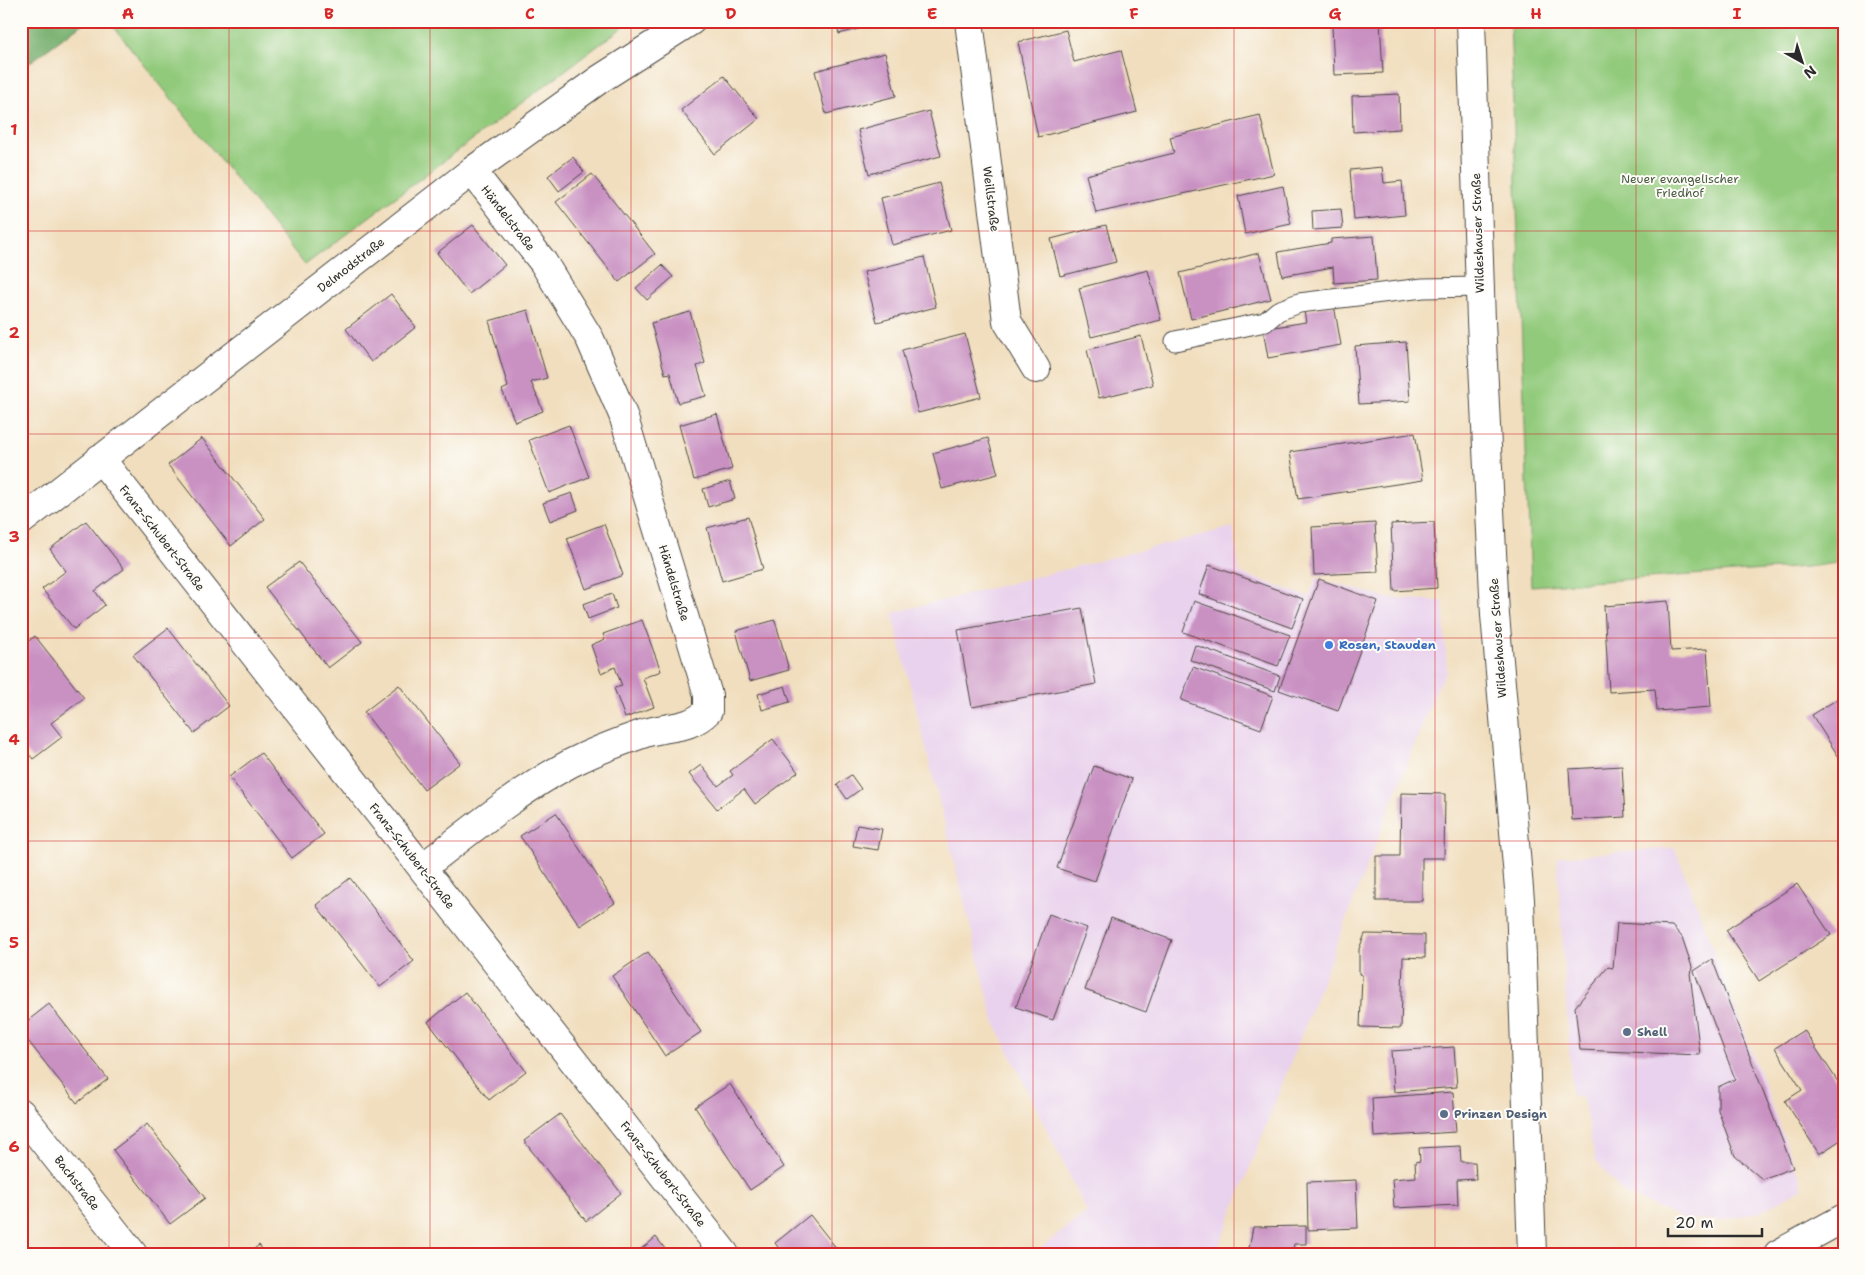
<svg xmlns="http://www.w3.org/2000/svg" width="1865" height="1275" viewBox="0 0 1865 1275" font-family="'Shantell Sans',sans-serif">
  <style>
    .built { fill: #e9d2ed }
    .green { fill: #92ca7c; stroke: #5e7a54 }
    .forest { fill: #75ae6c; stroke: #506c4c }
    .building { fill: #c991c2 }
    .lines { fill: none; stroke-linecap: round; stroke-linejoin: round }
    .lane-casing { stroke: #494641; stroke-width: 21 }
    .street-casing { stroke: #494641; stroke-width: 30 }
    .secondary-casing { stroke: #494641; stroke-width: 30 }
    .lane { stroke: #fff; stroke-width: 19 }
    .street { stroke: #fff; stroke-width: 28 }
    .secondary { stroke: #fff; stroke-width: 28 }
    .grid { fill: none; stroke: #d62828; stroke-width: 1; stroke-opacity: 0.55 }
    .shop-dot { fill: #3f7fe0; stroke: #fdfcf7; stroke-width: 2 }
    .service-dot { fill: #5c6f8a; stroke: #fdfcf7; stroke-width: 2 }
    .labels { text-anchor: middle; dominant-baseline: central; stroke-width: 4; stroke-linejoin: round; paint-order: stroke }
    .park-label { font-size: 12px; fill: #4a5b43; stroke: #fdfcf7 }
    .street-label { font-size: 12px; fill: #2b2b2b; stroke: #fdfcf7 }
    .shop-label { font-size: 12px; font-weight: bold; fill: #366cbe; stroke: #fdfcf7; text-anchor: start }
    .service-label { font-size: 12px; font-weight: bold; fill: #4e5e75; stroke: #fdfcf7; text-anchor: start }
    .neatline { fill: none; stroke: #d62828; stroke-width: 2 }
    .grid-label { font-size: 16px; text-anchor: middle; font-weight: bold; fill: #d62828 }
  </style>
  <rect width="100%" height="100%" fill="#fdfcf7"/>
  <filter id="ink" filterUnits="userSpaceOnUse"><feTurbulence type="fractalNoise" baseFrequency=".02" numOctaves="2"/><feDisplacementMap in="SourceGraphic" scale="10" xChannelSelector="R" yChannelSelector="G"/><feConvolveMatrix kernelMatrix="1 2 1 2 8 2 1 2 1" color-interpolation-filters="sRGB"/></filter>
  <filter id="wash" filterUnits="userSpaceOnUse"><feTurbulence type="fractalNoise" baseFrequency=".0096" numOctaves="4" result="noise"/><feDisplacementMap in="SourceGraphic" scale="20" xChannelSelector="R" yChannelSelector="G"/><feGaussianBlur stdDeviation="1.12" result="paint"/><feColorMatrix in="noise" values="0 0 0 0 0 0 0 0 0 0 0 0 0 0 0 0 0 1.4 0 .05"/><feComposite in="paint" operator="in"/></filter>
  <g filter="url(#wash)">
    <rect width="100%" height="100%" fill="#f1debe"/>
    <path class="built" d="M1233,527L1240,573L1309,597L1316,578L1387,598L1443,601L1447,672L1437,687L1216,1254H1033L1087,1212L994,1021L892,613Z
      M1675,848L1803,1188L1760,1212L1721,1220L1683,1219L1623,1193L1595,1160L1583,1097L1572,1095L1557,857Z"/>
    <path class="green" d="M109,21H631L305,265Z
      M1510,21H1844V562L1807,567L1531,586Z"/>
    <path class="forest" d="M21,21H86L21,69Z"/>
    <g id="blocks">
      <path class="building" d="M836,21H885V22L839,34Z
        M1380,21L1383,73L1334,75L1332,24Z
        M1066,30L1074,62L1121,50L1137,112L1038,137L1018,42Z
        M885,53L896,96L826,114L815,71Z
        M724,76L759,119L715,154L681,110Z
        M1399,94L1400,129L1353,132L1352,96Z
        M929,111L941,156L869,174L858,130Z
        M1260,115L1274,174L1096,213L1086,175L1174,153L1170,137Z
        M573,157L584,172L559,191L548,176Z
        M1382,167L1384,183L1402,181L1405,215L1354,220L1350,170Z
        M592,174L655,254L619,282L556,202Z
        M939,183L951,230L892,245L881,198Z
        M1283,186L1291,224L1245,234L1238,196Z
        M1341,209L1343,228L1313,230L1312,211Z
        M473,225L505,265L469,294L437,253Z
        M1106,225L1116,262L1060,276L1051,239Z
        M1374,236L1377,280L1334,283L1333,267L1282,276L1278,252L1331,243V239Z
        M1259,253L1271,299L1191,319L1180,273Z
        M924,257L936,307L877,322L864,272Z
        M662,265L673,277L647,300L636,288Z
        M1148,270L1161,320L1091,337L1079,288Z
        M391,294L416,327L371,362L346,329Z
        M1334,305L1341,345L1268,358L1263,329L1306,322L1304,311Z
        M528,310L547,378L531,382L543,411L515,422L502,390L508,387L489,321Z
        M690,312L705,363L697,366L706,396L678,403L670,373L665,374L651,323Z
        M965,334L981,397L918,413L902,350Z
        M1141,336L1153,385L1099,398L1087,350Z
        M1406,342L1410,401L1359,404L1355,346Z
        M717,414L732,469L694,480L679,425Z
        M569,425L589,477L549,493L529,440Z
        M1415,433L1423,480L1298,499L1290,452Z
        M202,438L265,519L231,546L168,465Z
        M988,438L998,474L942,489L933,453Z
        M730,481L735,499L708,507L703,489Z
        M572,493L578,510L550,521L543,503Z
        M748,517L763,569L722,581L707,528Z
        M86,521L124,569L95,591L105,605L74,629L42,589L66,571L50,549Z
        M1434,522L1437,588L1394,591L1391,524Z
        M1375,523L1378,572L1314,575L1312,527Z
        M604,524L623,575L586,589L567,538Z
        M299,562L362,642L328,668L265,587Z
        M1209,565L1303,599L1292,628L1199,594Z
        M1319,579L1378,601L1338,711L1279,690Z
        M612,594L617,608L588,619L583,604Z
        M1194,601L1290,635L1278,666L1183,632Z
        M1668,601L1671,651L1707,649L1711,707L1657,711L1655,689L1609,692L1604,606Z
        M1082,608L1096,684L972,707L958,630Z
        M642,620L661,671L643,678L654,707L625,718L614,688L622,686L615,667L601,673L591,645L605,639L603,634Z
        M775,620L789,670L750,681L736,631Z
        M168,628L229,706L194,733L133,655Z
        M35,636L84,698L51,723L62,737L33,759L21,745V647Z
        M1195,645L1280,676L1275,691L1190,660Z
        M1193,667L1273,696L1261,729L1181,700Z
        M399,685L460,763L424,790L364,712Z
        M785,686L790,702L762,710L758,694Z
        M1844,695V765L1812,715Z
        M773,739L798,772L755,804L744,789L717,809L689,774L701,765L718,786L733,775L730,771Z
        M261,753L324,834L292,858L229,777Z
        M1094,766L1132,779L1095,881L1057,868Z
        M1622,766L1625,817L1572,820L1569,769Z
        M851,775L861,789L847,799L837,785Z
        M1401,793L1445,794L1444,858H1422V901H1376V856H1400Z
        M556,813L615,903L580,926L520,836Z
        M857,825L882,829L878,850L853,846Z
        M350,878L414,961L380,987L316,905Z
        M1797,884L1831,935L1759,981L1726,930Z
        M1049,914L1087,928L1053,1020L1016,1007Z
        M1111,918L1172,940L1146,1012L1085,990Z
        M1617,923L1672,926L1682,937L1693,970L1690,973L1700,1055L1580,1050L1575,1007L1608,967L1613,968Z
        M1365,934L1425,935V958L1403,957L1401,1028L1360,1027L1362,975L1359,974V949Z
        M648,952L701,1032L665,1056L612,976Z
        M1712,959L1793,1168L1762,1179L1735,1156L1718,1110V1087L1735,1079L1694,971Z
        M465,992L526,1071L489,1100L428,1022Z
        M49,1004L108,1079L77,1103L21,1032V1026Z
        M1804,1030L1844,1091V1138L1819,1154L1785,1101L1802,1090L1775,1048Z
        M1454,1047L1457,1087L1394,1092L1391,1051Z
        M730,1084L784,1167L750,1190L695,1107Z
        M1453,1092L1456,1132L1374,1137L1372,1098Z
        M560,1114L621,1193L586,1221L524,1141Z
        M147,1124L205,1198L170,1224L113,1150Z
        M1460,1146L1461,1162H1475L1476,1179L1457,1180L1458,1205L1394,1208L1392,1179L1416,1177L1415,1162L1420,1161L1419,1148Z
        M1356,1180L1358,1228L1308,1230L1307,1182Z
        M810,1215L841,1254H783L775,1243Z
        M1306,1226V1244H1294L1292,1254H1248L1253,1227Z
        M656,1237L669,1254H634L649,1243Z
        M259,1245L266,1254H248Z"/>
    </g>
  </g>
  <g filter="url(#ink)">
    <use href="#blocks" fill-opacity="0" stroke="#494641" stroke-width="1"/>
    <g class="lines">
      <g class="lane-casing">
        <path id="lane" d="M1175,341L1265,322L1278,311L1299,303L1423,288L1480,287"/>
      </g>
      <g class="street-casing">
        <path id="street" d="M969,21L1007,321L1036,369
          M100,458L725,1254
          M21,521L472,171L600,79L691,21
          M422,868C470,831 517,792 571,763C593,752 619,742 642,734C667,725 688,731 708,711V695L623,415L590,339L543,262L472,171
          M21,1113L133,1254"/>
      </g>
      <g class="secondary-casing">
        <path id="secondary" d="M1471,21L1481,321L1495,615L1520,900L1532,1254
          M1778,1254L1844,1218"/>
      </g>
      <use href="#lane" class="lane"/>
      <use href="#street" class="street"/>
      <use href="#secondary" class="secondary"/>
    </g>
  </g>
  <path class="grid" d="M229,21V1254M430,21V1254M631,21V1254M832,21V1254M1033,21V1254M1234,21V1254M1435,21V1254M1636,21V1254M21,231H1844M21,434H1844M21,638H1844M21,841H1844M21,1044H1844"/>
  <circle class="shop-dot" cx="1329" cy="645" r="5"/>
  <g class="service-dot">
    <circle cx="1627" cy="1032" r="5"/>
    <circle cx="1444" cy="1114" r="5"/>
  </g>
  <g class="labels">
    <g class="park-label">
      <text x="1680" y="179">Neuer evangelischer<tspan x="1680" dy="14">Friedhof</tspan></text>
    </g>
    <g class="street-label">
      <text transform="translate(991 199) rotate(83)">Weillstraße</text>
      <text transform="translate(508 218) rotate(52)">Händelstraße</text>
      <text transform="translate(1478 233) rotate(-92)">Wildeshauser Straße</text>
      <text transform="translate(351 265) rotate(-38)">Delmodstraße</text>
      <text transform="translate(162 538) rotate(52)">Franz-Schubert-Straße</text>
      <text transform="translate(674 583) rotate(73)">Händelstraße</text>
      <text transform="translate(1498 638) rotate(-94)">Wildeshauser Straße</text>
      <text transform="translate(412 856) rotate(52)">Franz-Schubert-Straße</text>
      <text transform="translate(663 1174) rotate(52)">Franz-Schubert-Straße</text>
      <text transform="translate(77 1183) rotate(52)">Bachstraße</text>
    </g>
    <g class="shop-label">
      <text x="1339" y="645">Rosen, Stauden</text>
    </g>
    <g class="service-label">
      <text x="1637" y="1032">Shell</text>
      <text x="1454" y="1114">Prinzen Design</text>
    </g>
  </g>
  <rect width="1865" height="1275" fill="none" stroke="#fdfcf7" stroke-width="55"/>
  <g transform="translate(1802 62) rotate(141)" stroke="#fdfcf7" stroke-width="4" paint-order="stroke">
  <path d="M0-4L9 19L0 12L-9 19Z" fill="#2b2b2b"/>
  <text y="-8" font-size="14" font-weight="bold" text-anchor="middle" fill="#2b2b2b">N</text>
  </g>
  <path d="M1668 1228v8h94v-8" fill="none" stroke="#2b2b2b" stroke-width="2.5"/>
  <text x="1675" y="1228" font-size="15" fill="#2b2b2b" stroke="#fdfcf7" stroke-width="4" paint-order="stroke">20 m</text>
  <rect x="28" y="28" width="1810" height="1220" class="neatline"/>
  <g class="grid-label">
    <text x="128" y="19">A</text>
    <text x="329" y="19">B</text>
    <text x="530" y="19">C</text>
    <text x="731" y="19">D</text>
    <text x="932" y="19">E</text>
    <text x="1134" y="19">F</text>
    <text x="1335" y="19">G</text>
    <text x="1536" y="19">H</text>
    <text x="1737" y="19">I</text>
    <text x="14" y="135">1</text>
    <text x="14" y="338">2</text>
    <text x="14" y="542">3</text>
    <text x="14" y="745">4</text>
    <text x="14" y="948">5</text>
    <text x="14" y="1152">6</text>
  </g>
</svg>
